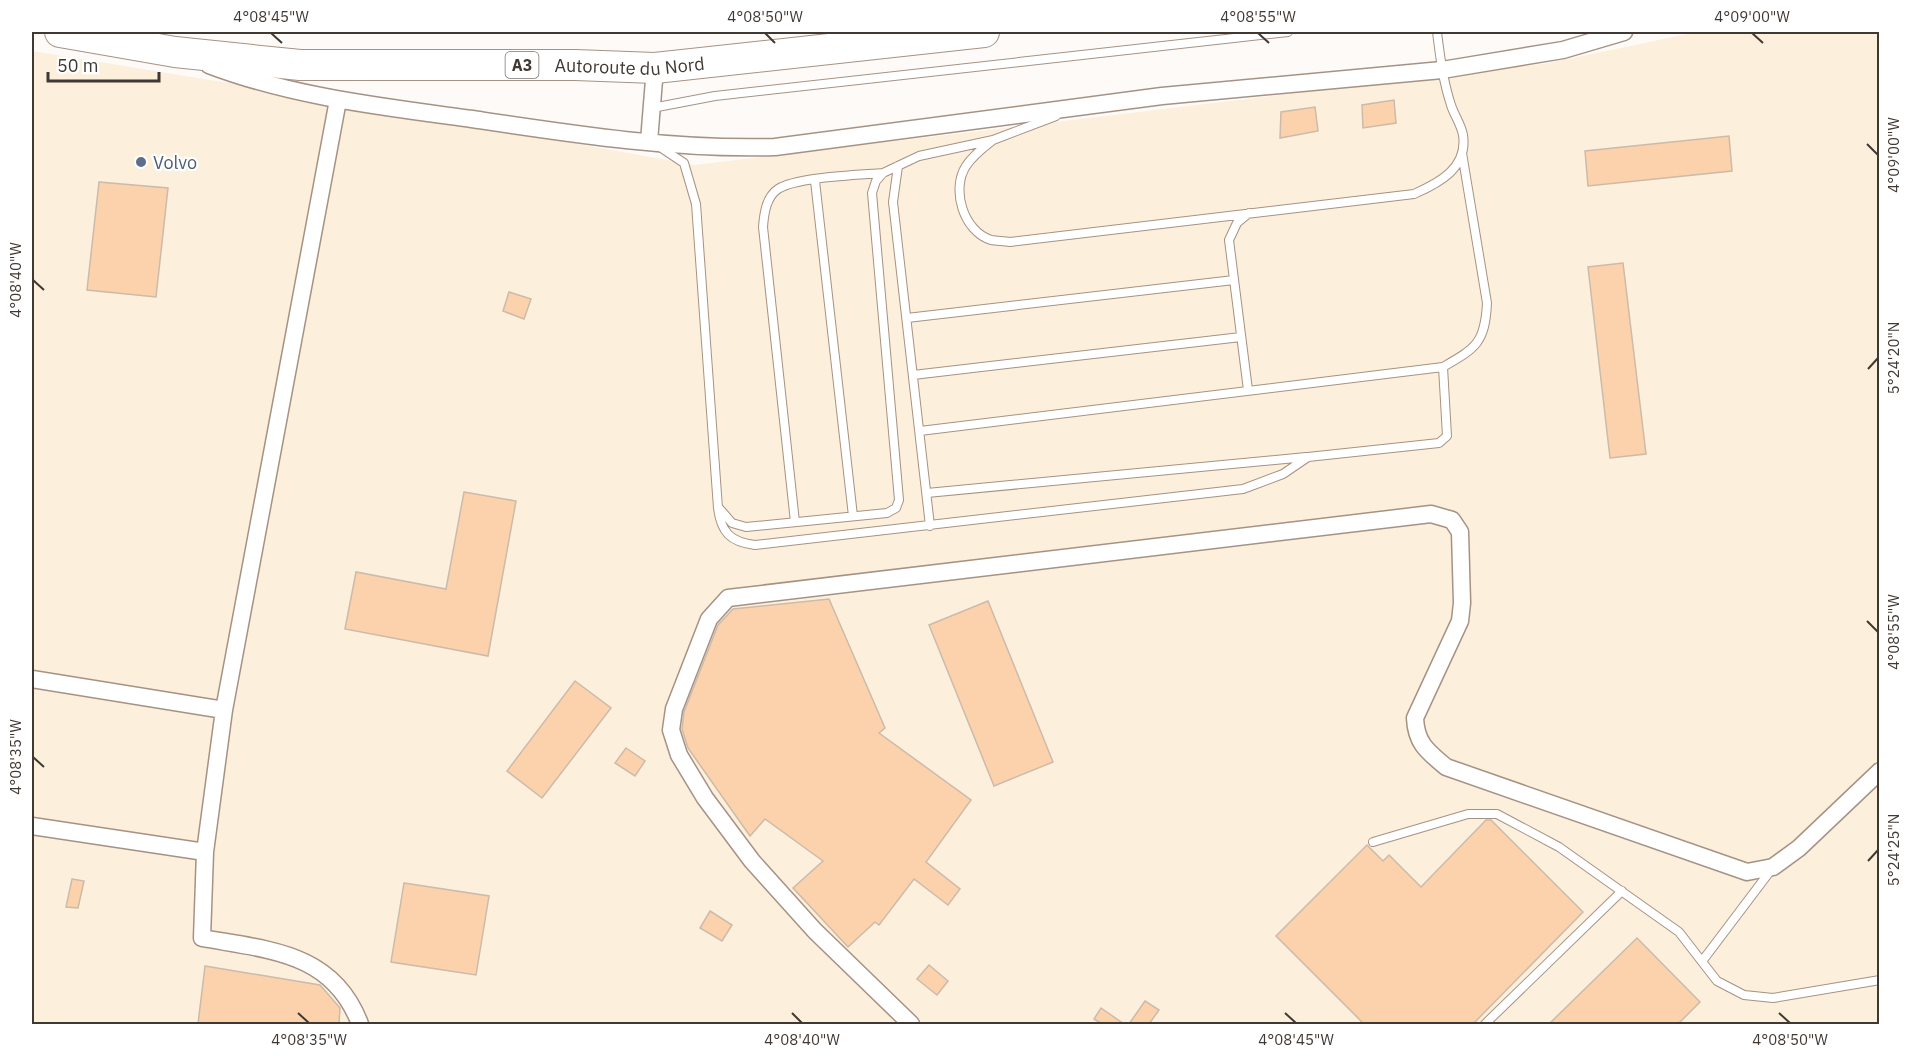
<svg xmlns="http://www.w3.org/2000/svg" width="1911" height="1056" viewBox="0 0 1911 1056" font-family="'IBM Plex Sans',sans-serif">
  <style>
    .industrial { fill: #fcefdb }
    .building { fill: #fcd2ad; stroke: #ccbaaa; stroke-width: 1.5 }
    .lines { fill: none; stroke-linecap: round; stroke-linejoin: round }
    .lane-casing { stroke: #a69285; stroke-width: 10 }
    .street-casing { stroke: #a69285; stroke-width: 19 }
    .highway-casing { stroke: #a69285; stroke-width: 32 }
    .lane { stroke: #fff; stroke-width: 8 }
    .street { stroke: #fff; stroke-width: 16 }
    .highway { stroke: #fff; stroke-width: 30 }
    .ticks { fill: none; stroke: #403833; stroke-width: 2 }
    .service-dot { fill: #5c6f8a; stroke: #fff; stroke-width: 2 }
    .labels { text-anchor: middle; dominant-baseline: central; stroke-width: 4.5; stroke-linejoin: round; paint-order: stroke }
    .shield { fill: #fff; stroke: #797470; stroke-width: 1.5 }
    .shield-label { font-size: 16px; font-weight: bold; fill: #403833 }
    .street-label { font-size: 18px; fill: #403833; stroke: #fff }
    .service-label { font-size: 18px; fill: #4e5e75; stroke: #fff; text-anchor: start }
    .neatline { fill: none; stroke: #403833; stroke-width: 2 }
    .ticks-label { font-size: 15px; text-anchor: middle; fill: #403833 }
  </style>
  <rect width="100%" height="100%" fill="#fefaf7"/>
  <path class="industrial" d="M1697,32H1879V1024H32V51L344,102L695,165L1549,63Z"/>
  <path class="building" d="M1394,100L1396,123L1363,128L1362,105Z
    M1315,107L1318,131L1280,138L1281,112Z
    M1729,136L1732,171L1588,186L1585,151Z
    M99,182L168,188L156,297L87,290Z
    M1623,263L1646,454L1610,458L1588,267Z
    M509,292L531,299L524,319L503,311Z
    M464,492L516,501L488,656L345,629L356,572L446,589Z
    M829,599L885,728L879,733L971,800L926,862L960,889L948,905L914,879L879,925L875,922L848,947L793,888L823,861L765,819L750,836L688,748L682,729L684,712L718,625L733,609Z
    M988,601L1053,762L994,786L929,625Z
    M575,681L611,708L542,798L507,771Z
    M626,748L645,761L635,776L615,763Z
    M1486,820H1491L1583,912L1473,1024H1364L1276,936L1367,845L1383,861L1389,855L1421,887Z
    M72,879L84,881L78,908L66,907Z
    M404,883L489,896L476,975L391,962Z
    M710,911L732,925L722,941L700,928Z
    M1637,938L1700,1002L1678,1024H1549Z
    M929,965L948,981L937,995L917,979Z
    M205,966L320,985L340,1008L339,1024H198Z
    M1145,1001L1159,1010L1149,1024H1129Z
    M1101,1008L1124,1024H1102L1094,1019Z"/>
  <g class="lines">
    <g class="lane-casing">
      <path id="lane" d="M652,108L715,96L1288,32
        M993,140C984,147 973,155 966,166C951,189 963,231 991,240C997,241 1004,241 1010,242L1414,194C1439,183 1468,168 1463,135C1461,124 1454,115 1451,105C1443,81 1440,56 1437,32
        M660,147L684,163L696,204L718,508C721,532 730,542 755,545L1243,489L1283,474L1308,457L1439,443L1447,436L1443,367
        M898,166L893,202L930,526
        M815,181L853,516
        M907,318L1234,280
        M913,375L1241,337
        M1248,390L1229,240L1237,223L1249,213
        M920,431L1443,367C1476,348 1485,343 1487,303L1462,153
        M927,493L1306,457
        M719,508L732,523L746,527L887,513L896,508L899,500L872,193L876,181L883,173L919,156L993,140L1056,116
        M795,522L763,227C764,214 766,197 778,189C796,177 859,175 883,173
        M1373,842L1468,814H1497L1559,847L1679,932L1717,981L1744,995L1773,998L1880,980
        M1703,960L1771,870
        M1485,1024L1622,891"/>
    </g>
    <g class="street-casing">
      <path id="street" d="M209,65C293,97 384,107 472,119C572,134 674,150 775,147L1162,96L1442,70L1563,50L1624,32
        M338,100L224,710L205,852L202,938C269,950 333,952 360,1024
        M649,141L655,68
        M32,679L224,710
        M32,826L205,852
        M911,1024L815,931L752,861L705,798L679,755L671,730L674,709L709,619L728,598L1431,514L1452,520L1460,532L1462,603L1460,621L1415,718C1416,743 1427,751 1446,767L1747,872L1773,867L1799,848L1880,771"/>
    </g>
    <g class="highway-casing">
      <g id="highway">
        <path id="s1" d="M60,32L175,52L300,65H575L655,68L984,32"/>
      </g>
    </g>
    <use href="#lane" class="lane"/>
    <use href="#street" class="street"/>
    <use href="#highway" class="highway"/>
  </g>
  <path class="ticks" d="M271,33L282,43M765,33L775,43M1258,33L1269,43M1752,33L1763,43M1867,144L1878,155M33,280L44,290M1868,369L1878,358M1867,621L1878,632M33,757L44,767M1868,861L1878,850M298,1013L309,1023M792,1013L802,1023M1285,1013L1296,1023M1779,1013L1790,1023"/>
  <circle class="service-dot" cx="141" cy="162" r="6"/>
  <g class="labels">
    <rect class="shield" x="505.5" y="52" width="33" height="26" rx="4.5"/>
    <g class="shield-label">
      <text x="522" y="65">A3</text>
    </g>
    <g class="street-label">
      <text stroke="none"><textPath href="#s1" startOffset="572">Autoroute du Nord</textPath></text>
    </g>
    <g class="service-label">
      <text x="153" y="162">Volvo</text>
    </g>
  </g>
  <rect width="1911" height="1056" fill="none" stroke="#ffffff" stroke-width="66"/>
  <path d="M48 72v9h111v-9" fill="none" stroke="#403833" stroke-width="3"/>
  <text x="57" y="72" font-size="18" fill="#403833" stroke="#ffffff" stroke-width="4.5" paint-order="stroke">50 m</text>
  <rect x="33" y="33" width="1845" height="990" class="neatline"/>
  <g class="ticks-label">
    <text x="271" y="22">4°08'45"W</text>
    <text x="765" y="22">4°08'50"W</text>
    <text x="1258" y="22">4°08'55"W</text>
    <text x="1752" y="22">4°09'00"W</text>
    <text transform="translate(1894 155) rotate(-90)" y="5">4°09'00"W</text>
    <text transform="translate(16 280) rotate(-90)" y="5">4°08'40"W</text>
    <text transform="translate(1894 358) rotate(-90)" y="5">5°24'20"N</text>
    <text transform="translate(1894 632) rotate(-90)" y="5">4°08'55"W</text>
    <text transform="translate(16 757) rotate(-90)" y="5">4°08'35"W</text>
    <text transform="translate(1894 850) rotate(-90)" y="5">5°24'25"N</text>
    <text x="309" y="1045">4°08'35"W</text>
    <text x="802" y="1045">4°08'40"W</text>
    <text x="1296" y="1045">4°08'45"W</text>
    <text x="1790" y="1045">4°08'50"W</text>
  </g>
</svg>
